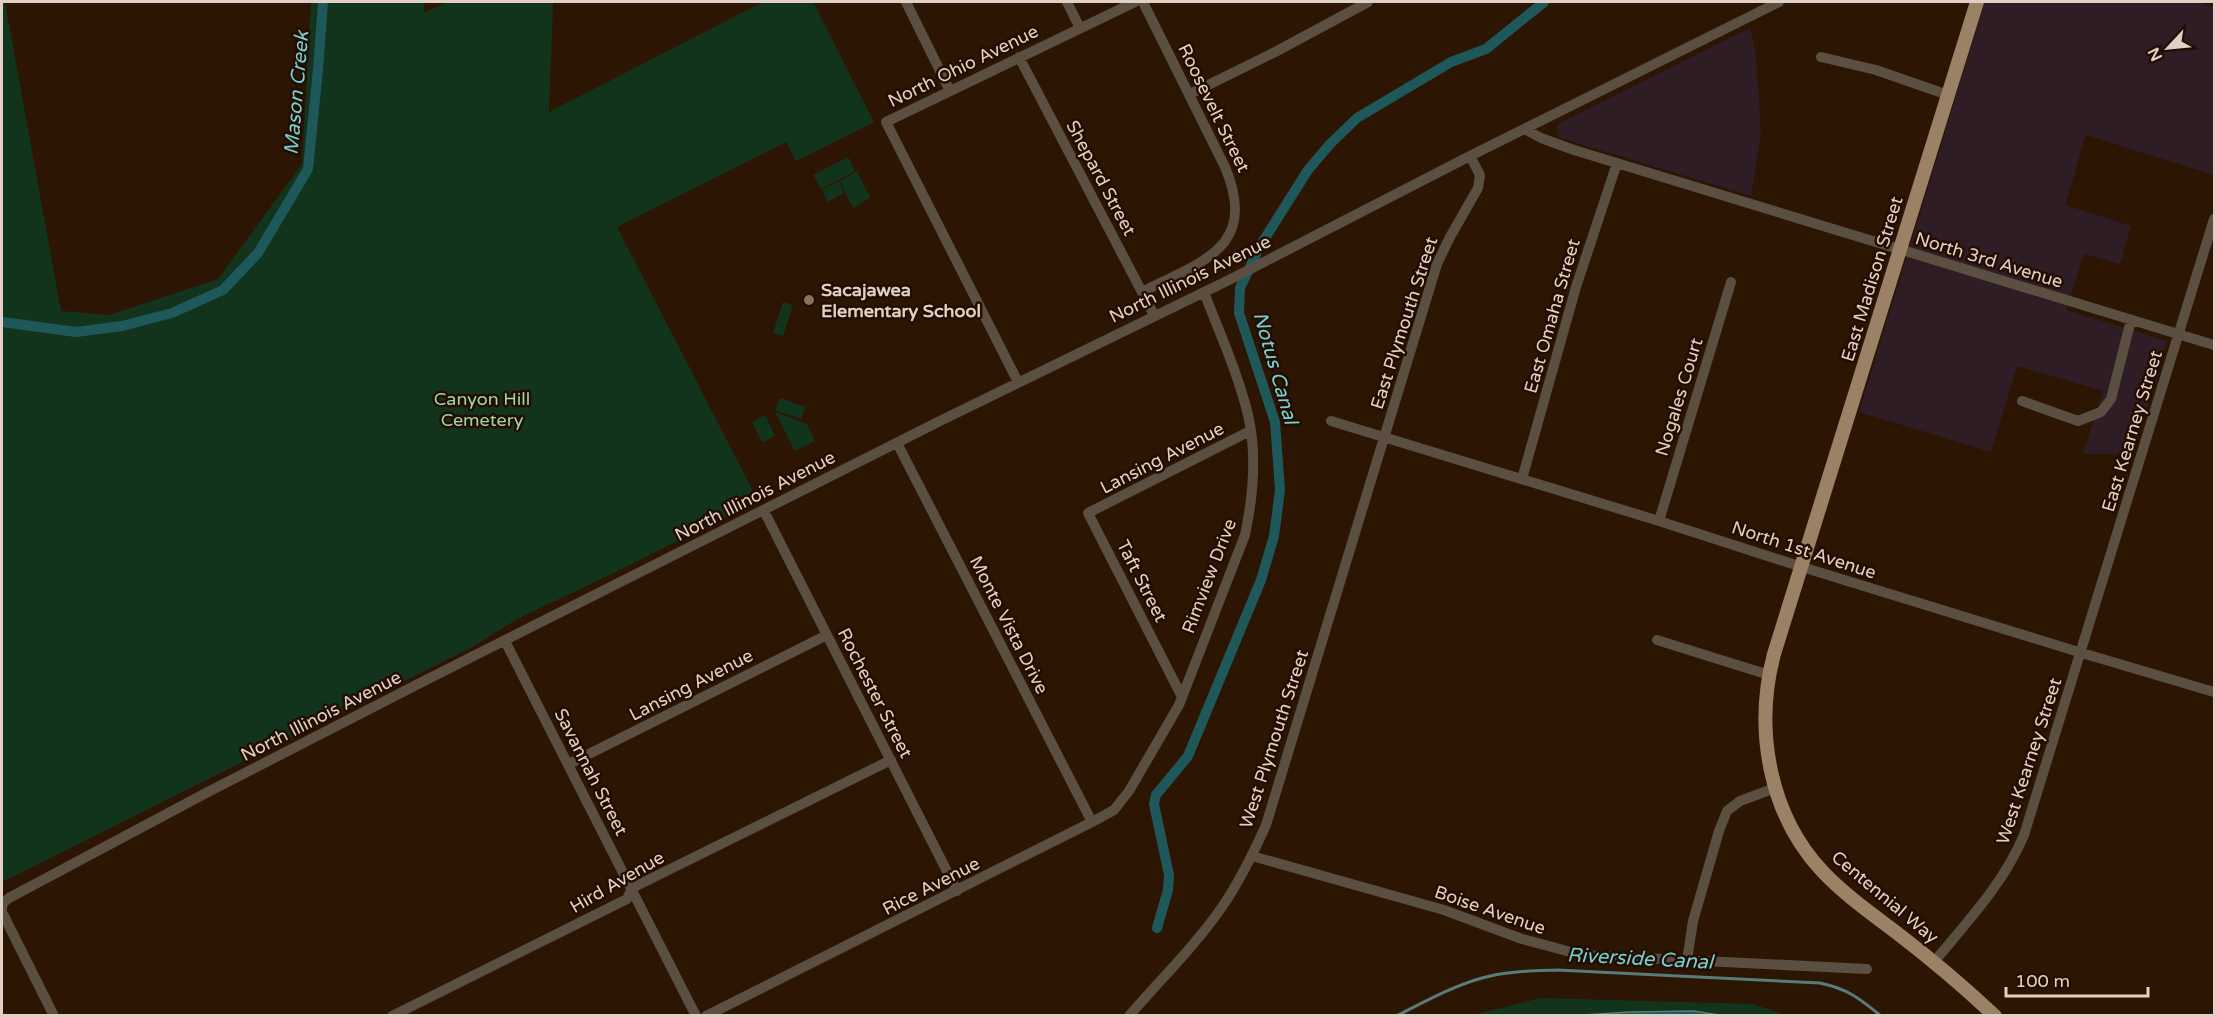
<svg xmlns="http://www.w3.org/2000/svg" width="2216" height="1017" viewBox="0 0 2216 1017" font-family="'Varela Round',sans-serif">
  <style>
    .commercial { fill: #2f1d25 }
    .green { fill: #13341c }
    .water { fill: #1f585a; stroke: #597c7a; stroke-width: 1.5 }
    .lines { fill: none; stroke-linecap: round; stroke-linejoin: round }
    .stream { stroke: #597c7a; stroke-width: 3 }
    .canal { stroke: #1f585a; stroke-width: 10 }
    .minor { stroke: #5b4f42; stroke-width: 10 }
    .major { stroke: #9b8266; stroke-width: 14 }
    .education-dot { fill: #8d6e63; stroke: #230c00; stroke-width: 2 }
    .labels { text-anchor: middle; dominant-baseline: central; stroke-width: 5; stroke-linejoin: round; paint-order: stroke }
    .street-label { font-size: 18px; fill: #e1d0c5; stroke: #230c00 }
    .poi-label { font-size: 18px; font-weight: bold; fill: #e1d0c5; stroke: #230c00; text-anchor: start }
    .park-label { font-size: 18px; fill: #9cd8a9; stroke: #230c00 }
    .water-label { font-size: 20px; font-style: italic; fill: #73d0d3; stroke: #230c00 }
  </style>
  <rect width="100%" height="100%" fill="#2d1504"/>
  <path class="commercial" d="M1985,2H2196L2214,7V175L2086,135L2065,205L2131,226L2120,264L2084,254L2066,310L2167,341L2133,454H2083L2103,391L2017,366L1991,452L1859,412Z
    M1750,28L1756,55L1761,132L1751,196L1561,138L1558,136L1557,127L1560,123Z"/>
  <path class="green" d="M2,2H5L61,311L109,315L218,279L302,164L311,2H424V13L447,2H553L549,112L763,2H813L874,122L796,161L786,142L617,227L753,491L749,505L618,571L519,618L472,647L2,882Z
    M848,157L855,171L821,189L813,175Z
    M857,171L870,198L853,208L840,181Z
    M839,181L844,193L828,202L822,190Z
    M783,302L793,305L783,336L773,333Z
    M780,398L805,407L801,419L775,410Z
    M775,412L807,424L815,441L795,451Z
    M765,415L775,436L762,442L752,422Z
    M1541,998L1753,1004L1785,1015H1719L1694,1011L1630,1012L1583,1016H1468Z"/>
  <path class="water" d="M1694,1011L1719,1015H1583L1630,1012Z"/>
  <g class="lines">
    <path class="stream" d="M1396,1016C1424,1002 1453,986 1482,978C1506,971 1532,971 1557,970L1820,983C1848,989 1859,998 1881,1016"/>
    <path class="canal" d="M2,322L76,332L122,326L172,313L223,290L258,253L308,169L318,69L323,2
      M1157,928L1168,890L1169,875L1154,804L1156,795L1188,756L1261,580L1274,536L1280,490L1275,422L1239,313L1240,288L1260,246L1308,170L1330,144L1357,118L1451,62L1486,49L1544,2"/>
    <path class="minor" d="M906,2L950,91
      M1067,2L1080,28
      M1019,57L1154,315
      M1821,57L1876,70L1948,95
      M1190,94L1277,51L1368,2
      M1525,129L1541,138L1574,150L2214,345
      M1142,292C1202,261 1259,248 1225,167L1143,2
      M1018,382L886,122L1135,2
      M2022,401L2078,421L2101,412L2111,399L2131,320
      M1331,421L1659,521L1802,567L2082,653L2214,692
      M897,443L1092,822
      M1522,479L1576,287L1617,163
      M764,511L957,891
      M1659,521L1731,282
      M1657,640L1769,675
      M505,641L696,1016
      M1182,697L1088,513L1250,431
      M569,764L827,635
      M1252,856L1444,910L1522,939L1582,955L1867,969
      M2,909L3,903L9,898L206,793L424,681L940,421L1233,278L1470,156L1779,2
      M2,912L54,1016
      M1687,960L1693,921L1719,831L1727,811L1740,801L1775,788
      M1934,962C1967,922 2004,883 2024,835L2214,219
      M392,1016L627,899L632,888L891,760
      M706,1016L1092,822L1114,810L1129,791L1179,705L1245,535C1253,497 1257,453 1248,415C1238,373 1219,332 1204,292
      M1129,1016C1160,980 1195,946 1222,907C1240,881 1253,854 1266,825L1437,264L1450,237L1478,188L1480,175L1470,156"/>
    <path class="major" d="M1977,2L1774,654C1754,729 1769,815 1823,872C1845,895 1872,914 1897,933C1931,959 1964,987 1995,1016"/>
  </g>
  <circle class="education-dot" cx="809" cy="300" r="6"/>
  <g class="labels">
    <g class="street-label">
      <text transform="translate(963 66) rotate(-26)">North Ohio Avenue</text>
      <text transform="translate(1214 108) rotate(64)">Roosevelt Street</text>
      <text transform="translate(1101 178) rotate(62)">Shepard Street</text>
      <text transform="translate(1989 260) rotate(17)">North 3rd Avenue</text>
      <text transform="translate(1190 279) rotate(-26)">North Illinois Avenue</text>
      <text transform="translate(1872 279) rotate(-73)">East Madison Street</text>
      <text transform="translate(1552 316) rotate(-74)">East Omaha Street</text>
      <text transform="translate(1404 323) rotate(-72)">East Plymouth Street</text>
      <text transform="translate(1679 397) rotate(-73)">Nogales Court</text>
      <text transform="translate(2132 431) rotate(-73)">East Kearney Street</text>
      <text transform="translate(1162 458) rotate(-27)">Lansing Avenue</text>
      <text transform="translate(755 496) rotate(-27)">North Illinois Avenue</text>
      <text transform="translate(1804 550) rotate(18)">North 1st Avenue</text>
      <text transform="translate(1209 576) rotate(-69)">Rimview Drive</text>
      <text transform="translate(1142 581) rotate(63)">Taft Street</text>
      <text transform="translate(1009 625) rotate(63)">Monte Vista Drive</text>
      <text transform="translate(691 685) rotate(-27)">Lansing Avenue</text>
      <text transform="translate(875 693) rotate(63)">Rochester Street</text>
      <text transform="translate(321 716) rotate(-27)">North Illinois Avenue</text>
      <text transform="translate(1274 739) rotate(-72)">West Plymouth Street</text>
      <text transform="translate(2029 761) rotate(-72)">West Kearney Street</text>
      <text transform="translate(591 772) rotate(63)">Savannah Street</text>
      <text transform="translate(617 882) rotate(-30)">Hird Avenue</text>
      <text transform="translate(931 886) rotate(-27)">Rice Avenue</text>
      <text transform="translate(1885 897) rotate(40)">Centennial Way</text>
      <text transform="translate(1490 910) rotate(19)">Boise Avenue</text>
    </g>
    <g class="poi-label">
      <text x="821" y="290">Sacajawea<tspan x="821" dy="21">Elementary School</tspan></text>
    </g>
    <g class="park-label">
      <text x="482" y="399">Canyon Hill<tspan x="482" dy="21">Cemetery</tspan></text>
    </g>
    <g class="water-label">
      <text transform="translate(297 93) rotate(-85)">Mason Creek</text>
      <text transform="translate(1275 368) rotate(74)">Notus Canal</text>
      <text transform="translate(1640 959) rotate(3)">Riverside Canal</text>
    </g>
  </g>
  <rect width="2216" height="1017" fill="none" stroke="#e1d0c5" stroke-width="6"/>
  <g transform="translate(2168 48) rotate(244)" stroke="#230c00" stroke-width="4.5" paint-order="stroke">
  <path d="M0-4.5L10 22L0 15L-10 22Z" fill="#e1d0c5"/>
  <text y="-9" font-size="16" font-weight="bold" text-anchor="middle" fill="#e1d0c5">N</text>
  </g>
  <path d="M2006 987v9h142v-9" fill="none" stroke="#e1d0c5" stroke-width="3"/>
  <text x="2015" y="987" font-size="18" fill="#e1d0c5" stroke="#230c00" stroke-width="4.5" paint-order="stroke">100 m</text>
</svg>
